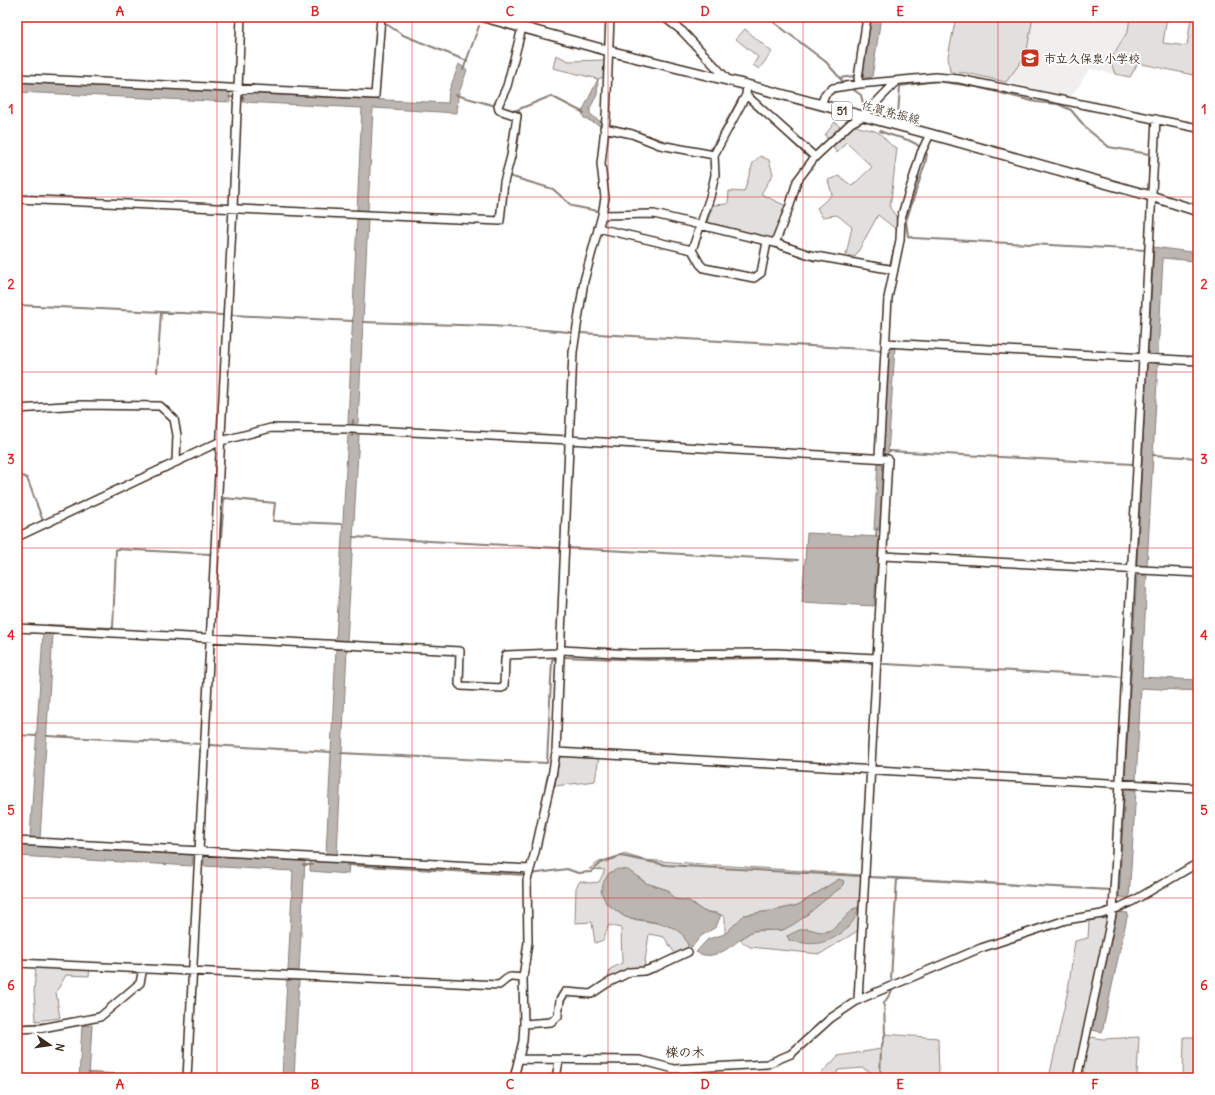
<svg xmlns="http://www.w3.org/2000/svg" width="1215" height="1095" viewBox="0 0 1215 1095" font-family="Delius,'Klee One',sans-serif">
  <style>
    .built { fill: #f1efee }
    .green { fill: #e2e0de; stroke: #8e857e; fill-rule: evenodd }
    .water { fill: #bcb6b3; stroke: #887e77 }
    .lines { fill: none; stroke-linecap: round; stroke-linejoin: round }
    .stream { stroke: #887e77; stroke-width: 2 }
    .minor-casing { stroke: #3b2a1e; stroke-width: 10 }
    .major-casing { stroke: #3b2a1e; stroke-width: 12 }
    .minor { stroke: #fff; stroke-width: 7 }
    .major { stroke: #fff; stroke-width: 9 }
    .grid { fill: none; stroke: #d62828; stroke-width: 1; stroke-opacity: 0.55 }
    .labels { text-anchor: middle; dominant-baseline: central; stroke-width: 3.5; stroke-linejoin: round; paint-order: stroke }
    .shield { fill: #fff; stroke: #766a62; stroke-width: 1 }
    .shield-label { font-size: 11px; font-weight: bold; fill: #3b2a1e }
    .poi-label { font-size: 12px; font-weight: bold; fill: #3b2a1e; stroke: #fff; text-anchor: start }
    .street-label { font-size: 12px; fill: #3b2a1e; stroke: #fff }
    .neighbourhood-label { font-size: 13px; font-weight: bold; fill: #3b2a1e; stroke: #fff }
    .neatline { fill: none; stroke: #d62828; stroke-width: 1.5 }
    .grid-label { font-size: 13px; text-anchor: middle; font-weight: bold; fill: #d62828 }
  </style>
  <rect width="100%" height="100%" fill="#fff"/>
  <filter id="ink" filterUnits="userSpaceOnUse"><feTurbulence type="fractalNoise" baseFrequency=".025" numOctaves="2"/><feDisplacementMap in="SourceGraphic" scale="8" xChannelSelector="R" yChannelSelector="G"/><feConvolveMatrix kernelMatrix="1 2 1 2 8 2 1 2 1" color-interpolation-filters="sRGB"/></filter>
  <g filter="url(#ink)">
    <path class="built" d="M956,17H1130L1128,31L1110,60L1115,74L1090,69L1071,97L966,73L950,72L948,56Z
      M770,1066L773,1078H748Z"/>
    <path class="green" d="M956,17H1033L1026,55L1006,82L966,73L950,72L948,56Z
      M1130,17H1167L1163,43L1187,46L1191,17H1198V76L1138,63L1130,77L1115,74L1110,60L1128,31Z
      M745,29L772,52L759,69L753,65L758,57L736,39Z
      M556,55L569,61L607,60L606,76L598,79L553,68Z
      M835,122L842,129L853,124C860,129 867,128 875,131C884,134 887,145 897,148L890,208L896,216L897,230L878,215L855,257L846,255L852,227L837,215L822,217L817,208L832,195L828,180L839,176L852,186L872,167L846,142L837,153L825,135Z
      M760,156L769,160L773,174L761,194L786,206L773,239L707,222L713,205L728,204L729,191L744,192L753,163Z
      M560,754L599,757L595,781L555,786Z
      M624,854L644,860L862,875L859,930L820,954L750,947L740,940L752,931L783,930L804,917L827,897L842,887L839,879L798,905L777,910L744,915L725,934V917L717,913L703,911L689,901L674,899L668,890L646,883L638,876L606,903C613,907 620,915 626,917C642,924 694,920 687,951L676,955L664,937L649,934L644,968L628,969L608,979L610,969L622,963L621,928L609,925L603,940L595,943L592,922L575,923L576,888L580,881L589,883L599,882L605,870L589,869L599,862ZM854,908C830,941 833,945 790,941L787,936L808,929C829,938 842,924 854,908Z
      M1108,916L1083,1036L1103,1039L1139,1037L1137,1075L1164,1078H1049L1068,990L1075,941L1088,938L1089,921Z
      M36,966L90,968L89,976L66,975L56,992L60,1018L36,1021L34,991Z
      M885,1034L938,1038L939,1078H873V1074L863,1068L838,1070L835,1078H817L838,1056L881,1049Z
      M1184,1037H1198V1078H1183Z"/>
    <path class="water" d="M871,17H881L872,77L862,78Z
      M459,64L467,70L458,96L457,113L373,108L368,211H357L362,108L243,102V93L448,103L449,91Z
      M598,79L597,95L590,108V114L601,122L630,129L683,147L658,142L630,132L601,126L584,118L582,112Z
      M17,82L230,92V102L17,92Z
      M357,219L368,220L358,423H348Z
      M1154,247L1198,253V258L1194,261L1163,258L1158,355L1148,354Z
      M889,348H895L888,454H883Z
      M1147,362L1158,363L1147,566L1137,565Z
      M348,435H359L347,641L336,640Z
      M878,462L884,463L880,530H874Z
      M807,533L879,537L874,606L802,602Z
      M1137,575L1147,576L1142,677L1198,680V691L1141,688L1136,780H1125Z
      M43,634H53L40,838L30,837Z
      M336,649H347L337,855L326,854Z
      M1125,789L1136,790L1129,898L1119,897Z
      M17,845L193,855L192,866L17,856Z
      M204,855L305,861L299,971H288L293,871L204,866Z
      M310,860L349,863L348,874L310,871Z
      M618,869L628,870L646,883L668,890L674,899L689,901L703,911L721,915L716,927L701,936L692,947L688,945L683,935L674,928L660,923L625,917L606,903L601,892L604,881L609,873Z
      M839,879L844,881L842,887C822,900 806,919 785,929C775,933 760,927 751,932C735,941 717,964 696,952L708,939L725,934L744,915L777,910L798,905Z
      M858,907C857,925 836,940 819,943C811,945 799,942 790,941L787,936C794,933 800,928 808,929C816,930 820,934 829,931C840,926 850,909 858,907Z
      M1117,912L1128,913L1102,1032L1091,1030Z
      M287,979L299,980L294,1078H282Z
      M92,1025L89,1078H79L82,1026Z"/>
    <g class="lines">
      <path class="stream" d="M767,17L826,62L845,84
        M383,22L403,35L467,61
        M463,70L479,26
        M839,78L855,76
        M851,88L861,95L864,107
        M456,95L496,106
        M229,97L244,98
        M512,112L551,96L584,113
        M898,115L900,86L937,81L977,87L1036,102L1058,104L1071,110L1087,129L1109,147L1149,154V186
        M781,131L809,158
        M880,131C894,138 910,137 921,148
        M710,151L740,97
        M924,151L927,154L925,164L906,221L908,236L913,238L1147,250
        M510,172C517,152 522,131 519,110
        M509,176L553,189L572,206L598,211
        M772,246L815,261
        M857,260L890,265L897,238
        M17,305L223,315
        M232,315L353,321
        M363,322L492,326L570,332
        M580,333L882,350
        M157,372L161,312
        M352,436L353,420
        M889,451L1133,464
        M1153,455L1198,458
        M17,474L27,478L43,521
        M353,537L560,548
        M876,537L877,528
        M567,548L798,560
        M220,552L224,498L275,503L273,521L342,524
        M48,625L113,628L116,549L210,554
        M562,657L648,660L774,658L1123,677
        M17,735L36,736
        M47,736L201,744
        M210,745L331,752
        M340,753L547,763L552,660L558,658
        M303,865H313
        M347,865L526,875
        M531,874L567,869L578,873L591,872L601,863L621,856L666,865L861,876
        M868,877L897,878L1111,890Z
        M891,979L897,878
        M17,1025L50,1023
        M89,1073L183,1077
        M191,1078H198
        M880,1078L881,1049L885,1034L884,1003L892,991"/>
      <g class="minor-casing">
        <path id="minor" d="M664,17L682,31L729,81
          M17,78L375,95L381,17
          M859,84L858,78L867,17
          M747,85L746,95L714,155L715,175L710,197L692,250L700,264L704,268L754,278L761,273L767,242
          M746,95L815,157
          M821,105L825,94L833,88L859,84L936,77L959,79L1198,128
          M604,128L632,134L660,145L714,155
          M17,199L500,221L504,182L511,156L517,116L499,110L498,106L507,86L522,28
          M602,215L654,214L775,243L810,255L894,270
          M598,228L692,250
          M775,243L790,205L797,181L815,157L851,123L862,117L897,81
          M886,343L1198,361
          M17,409L80,405L160,406L174,419L177,435L176,462
          M879,457L888,298L900,240L901,218L921,153L930,134
          M17,537L221,441L271,428L351,429L569,440L888,459L858,1000
          M883,556L1198,573
          M17,628L460,651L459,684L461,686L502,688L504,686L505,659L506,655L556,653L562,650L632,654L776,653L876,658
          M556,752L1198,788
          M17,841L530,869
          M17,963L499,985C511,976 506,976 523,978
          M524,1024L551,1022L558,1016L560,1000L565,992L591,994L606,984L630,972L644,971L656,967L688,952
          M17,1029L42,1028L100,1017L140,983L143,968
          M520,1059L640,1060L674,1069L767,1064L791,1054L831,1018L858,1000L981,948L1066,920L1102,914L1120,907L1133,901L1198,863
          M187,1078L233,208L241,17
          M514,1078L523,1041L524,1024L523,978L528,942L527,880L535,852L552,776L556,752L573,352L584,281L602,215L605,198L601,164L606,118L610,17
          M556,1078L559,1061
          M1077,1078L1113,910L1156,119"/>
      </g>
      <g class="major-casing">
        <path id="major" d="M484,17L609,51L747,85L930,134L1151,196L1198,211"/>
      </g>
      <use href="#minor" class="minor"/>
      <use href="#major" class="major"/>
    </g>
  </g>
  <path class="grid" d="M217,17V1078M412,17V1078M608,17V1078M803,17V1078M998,17V1078M17,197H1198M17,372H1198M17,548H1198M17,723H1198M17,898H1198"/>
  <defs>
    <g id="school-square" transform="scale(1)"><rect x="-9" y="-9" width="18" height="18" rx="4" fill="#c8321e" stroke="#fff"/><path d="M0-5L7-2L0 1L-7-2ZM-4 1L0 2.5L4 1V4Q0 6-4 4Z" fill="#fff"/></g>
  </defs>
  <g fill-rule="evenodd">
    <use href="#school-square" x="1030" y="58"/>
  </g>
  <g class="labels">
    <rect class="shield" x="832" y="102" width="20" height="18" rx="3"/>
    <g class="shield-label">
      <text x="842" y="111">51</text>
    </g>
    <g class="poi-label">
      <text x="1044" y="58">市立久保泉小学校</text>
    </g>
    <g class="street-label">
      <text transform="translate(891 112) rotate(15)">佐賀脊振線</text>
    </g>
    <g class="neighbourhood-label">
      <text x="685" y="1052">檪の木</text>
    </g>
  </g>
  <rect width="1215" height="1095" fill="none" stroke="#fff" stroke-width="44"/>
  <g transform="translate(50 1045) rotate(103)" stroke="#ffffff" stroke-width="3" paint-order="stroke">
  <path d="M0-3L7 15L0 10L-7 15Z" fill="#3b2a1e"/>
  <text y="-6" font-size="11" font-weight="bold" text-anchor="middle" fill="#3b2a1e">N</text>
  </g>
  <rect x="22" y="22" width="1171" height="1051" class="neatline"/>
  <g class="grid-label">
    <text x="120" y="16">A</text>
    <text x="315" y="16">B</text>
    <text x="510" y="16">C</text>
    <text x="705" y="16">D</text>
    <text x="900" y="16">E</text>
    <text x="1095" y="16">F</text>
    <text x="11" y="114">1</text>
    <text x="1204" y="114">1</text>
    <text x="11" y="289">2</text>
    <text x="1204" y="289">2</text>
    <text x="11" y="464">3</text>
    <text x="1204" y="464">3</text>
    <text x="11" y="640">4</text>
    <text x="1204" y="640">4</text>
    <text x="11" y="815">5</text>
    <text x="1204" y="815">5</text>
    <text x="11" y="990">6</text>
    <text x="1204" y="990">6</text>
    <text x="120" y="1089">A</text>
    <text x="315" y="1089">B</text>
    <text x="510" y="1089">C</text>
    <text x="705" y="1089">D</text>
    <text x="900" y="1089">E</text>
    <text x="1095" y="1089">F</text>
  </g>
</svg>
